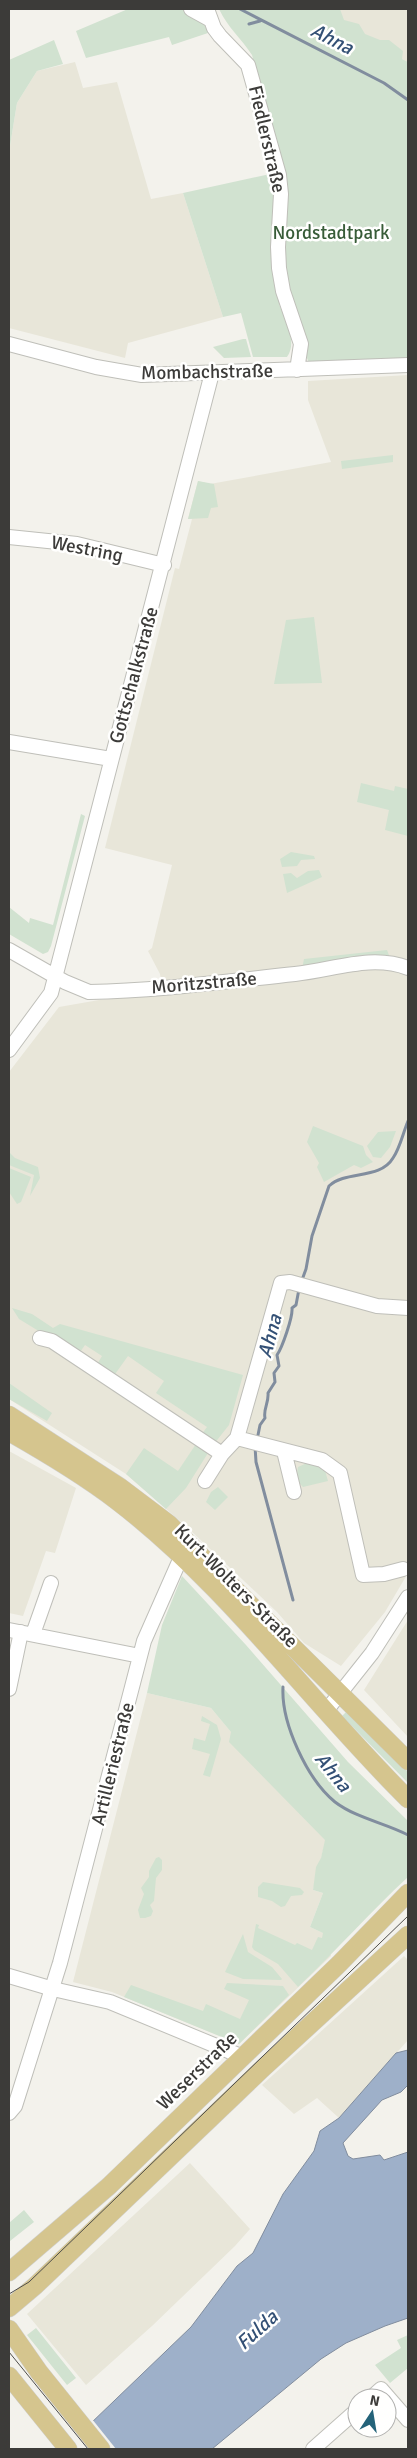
<svg xmlns="http://www.w3.org/2000/svg" width="417" height="2458" viewBox="0 0 417 2458" font-family="Signika,sans-serif">
  <style>
    .built { fill: #e8e6d9 }
    .green { fill: #d1e2d0 }
    .water { fill: #9eb0c9; stroke: #818d9e }
    .pier { fill: #f3f2ec }
    .lines { fill: none; stroke-linecap: round; stroke-linejoin: round }
    .stream { stroke: #818d9e; stroke-width: 3 }
    .minor-casing { stroke: #bfbfb9; stroke-width: 16 }
    .major-casing { stroke: #d0d0cf; stroke-width: 19 }
    .minor { stroke: #fff; stroke-width: 14 }
    .major { stroke: #d5c58e; stroke-width: 18 }
    .tram { stroke: #504f4c; stroke-width: 1 }
    .labels { text-anchor: middle; dominant-baseline: central; stroke-width: 5; stroke-linejoin: round; paint-order: stroke }
    .street-label { font-size: 19px; fill: #3c3b39; stroke: #fffffe }
    .park-label { font-size: 19px; fill: #385c38; stroke: #fffffe }
    .water-label { font-size: 20px; font-style: italic; fill: #335075; stroke: #fffffe }
  </style>
  <rect width="100%" height="100%" fill="#f3f2ec"/>
  <path class="built" d="M329,9H408V62L359,38Z
    M75,62L83,88L117,82L151,199L183,193L223,317L128,343L125,358L9,328V152L17,103L37,71Z
    M408,375V1573L385,1612L341,1666L304,1643L277,1612L189,1529L126,1474L9,1399V1072L59,1007L99,1000L164,994L160,974L148,951L152,948L172,865L105,848L175,568L179,569L192,519H188L198,481L210,484L331,462L308,400V381Z
    M9,1451L76,1488L55,1553L46,1551L23,1616L9,1613Z
    M408,1620V1737L364,1690Z
    M147,1693L211,1708L275,1784L326,1839L313,1890L323,1893L310,1927L328,1935L331,1956L239,2044L112,1992L73,1982Z
    M404,1956L408,1960V2040L339,2118L317,2098L294,2114L262,2085Z
    M190,2163L250,2229L235,2246L152,2326L86,2385L27,2314Z"/>
  <path class="green" d="M128,9H199L208,33L172,45L169,37L86,58L76,31Z
    M219,9H340L344,20L359,24L365,34L380,40H389L403,51L402,59L408,62V360L309,363L307,358V344L293,300L279,304C285,320 298,342 287,357H253L241,313L223,317L183,193L284,171L252,55C241,38 228,28 219,9Z
    M54,40L63,64L37,71L17,103L9,152V60Z
    M243,339H246L251,357L224,358L213,347Z
    M393,455V462L342,469L341,461Z
    M198,481L214,484L218,507L211,508L208,518L188,519Z
    M314,617L322,683L274,684L286,620Z
    M361,783L394,791L395,786L408,789V836L385,830L389,810L357,802Z
    M81,814L85,816L51,946L48,952L43,954L9,934V907L29,923L30,918L53,925Z
    M291,852L314,856L315,859L301,860L297,866L282,867L280,859Z
    M319,870L322,877L287,893L283,874L291,873L297,878L308,871Z
    M387,950L390,958L302,969L304,959Z
    M313,1126L363,1146L366,1155L373,1162L361,1168L354,1165L324,1182L317,1167L319,1163L307,1142Z
    M396,1131L390,1147L381,1158L373,1157L367,1146L378,1132Z
    M9,1152L15,1158L38,1167L40,1178L30,1196L34,1175L9,1165Z
    M9,1168L31,1177L21,1202L17,1204L9,1192Z
    M12,1308L32,1314L53,1328L60,1324L243,1375L229,1425L214,1444L201,1435L207,1427L156,1393L164,1381L128,1356L113,1377L96,1366L102,1356L85,1345L78,1355L19,1319Z
    M9,1383L52,1413L47,1421L9,1399Z
    M196,1444L208,1453L186,1488L166,1509L126,1474L144,1448L178,1471Z
    M307,1463L324,1467L328,1481L303,1487C297,1481 296,1476 298,1467Z
    M218,1487L228,1497L215,1510L206,1502L211,1492Z
    M182,1576L246,1645L348,1762L408,1821V1877C370,1912 336,1951 298,1987L278,1964L254,1950L252,1947L256,1924L259,1925L258,1928L295,1945L297,1943L312,1950L318,1937L322,1938L323,1933L310,1927L323,1893L313,1890L316,1867L321,1858L325,1840L229,1742L231,1732L211,1708L147,1693L162,1625Z
    M347,1711L408,1772V1783L342,1716Z
    M202,1716L217,1725L221,1739L210,1777L203,1775L210,1754L192,1749L194,1738L205,1741L210,1724L201,1721Z
    M159,1857L162,1860V1870L156,1878L154,1901L150,1905L153,1911L151,1916L145,1918H140L138,1910L144,1894L141,1888L149,1877V1871L156,1858Z
    M263,1882L300,1888L304,1892L302,1895L291,1896L285,1906L281,1907L272,1901L258,1897V1887Z
    M243,1934L248,1952L272,1967L282,1979L281,1980L243,1979L225,1972Z
    M227,1983L283,1986L289,1995L239,2044L124,1997L131,1985L203,2011L206,2004L240,2019L249,2000L224,1989Z
    M24,2210L34,2222L10,2241L9,2223Z
    M36,2328L76,2378L67,2385L27,2335Z
    M408,2335V2368L390,2383L375,2365L401,2348L397,2340Z"/>
  <path class="water" d="M408,2050V2085L401,2092L382,2100L343,2143L348,2156L353,2159L380,2155L384,2160L408,2152V2318L385,2326L346,2343L321,2359L212,2449H64L191,2327L237,2266L253,2253L283,2194L314,2151L320,2131L339,2118L396,2053Z"/>
  <path class="pier" d="M92,2419L116,2449H62V2447Z"/>
  <g class="lines">
    <path class="stream" d="M240,9L384,83L408,100
      M249,24L260,21
      M302,1280L306,1269L312,1236L329,1186C346,1170 380,1180 393,1158C400,1148 403,1133 408,1121
      M257,1440L260,1425L265,1418C263,1409 269,1403 268,1393L275,1382L274,1373L279,1366L277,1355C282,1348 293,1317 292,1308L296,1305L299,1289
      M255,1446L256,1462L293,1600
      M283,1687C281,1723 307,1779 335,1802C356,1818 385,1823 408,1835"/>
    <g class="minor-casing">
      <path id="minor" d="M191,9L211,20
        M207,9L214,28L220,36L248,65L279,175L281,194L278,247L279,268L283,291L301,344L297,370
        M9,344L96,367L142,375L408,365
        M9,537L77,544L164,565
        M9,742L111,759
        M9,950L65,982L89,992C158,991 228,981 295,974C334,970 371,954 408,968
        M9,1050L51,993L212,373
        M40,1338L52,1341L222,1454
        M237,1438L322,1460L340,1473L363,1575L384,1574L403,1569
        M284,1451L294,1492
        M205,1481L222,1454L237,1438L281,1283L290,1282L377,1306L408,1308
        M9,1630L140,1656
        M33,1634L51,1583
        M9,1689L21,1632
        M326,1711L372,1653L408,1597
        M9,1976L53,1989L110,2002L243,2057
        M9,2113L15,2106L60,1963L144,1641L178,1564L190,1551
        M371,2398L381,2389L408,2420
        M313,2449L357,2410"/>
    </g>
    <g class="major-casing">
      <path id="major" d="M9,1415L120,1487L169,1524L408,1761
        M9,1432C46,1453 83,1475 117,1501C228,1586 310,1702 408,1799
        M9,2272L109,2186L339,1964L408,1893
        M9,2308L35,2286L261,2070L408,1935
        M9,2329L39,2372L101,2449
        M9,2376L68,2449"/>
    </g>
    <use href="#minor" class="minor"/>
    <use href="#major" class="major"/>
    <path class="tram" d="M9,2294L29,2282L408,1916
      M9,2352L88,2449"/>
  </g>
  <g class="labels">
    <g class="street-label">
      <text transform="translate(267 139) rotate(77)">Fiedlerstraße</text>
      <text transform="translate(207 372) rotate(-1)">Mombachstraße</text>
      <text transform="translate(87 549) rotate(11)">Westring</text>
      <text transform="translate(134 675) rotate(-75)">Gottschalkstraße</text>
      <text transform="translate(204 983) rotate(-5)">Moritzstraße</text>
      <text transform="translate(236 1586) rotate(45)">Kurt-Wolters-Straße</text>
      <text transform="translate(113 1764) rotate(-76)">Artilleriestraße</text>
      <text transform="translate(197 2071) rotate(-44)">Weserstraße</text>
    </g>
    <g class="park-label">
      <text x="331" y="233">Nordstadtpark</text>
    </g>
    <g class="water-label">
      <text transform="translate(332 39) rotate(27)">Ahna</text>
      <text transform="translate(270 1336) rotate(-75)">Ahna</text>
      <text transform="translate(333 1772) rotate(51)">Ahna</text>
      <text transform="translate(257 2330) rotate(-42)">Fulda</text>
    </g>
  </g>
  <rect width="417" height="2458" fill="none" stroke="#3c3b39" stroke-width="20"/>
  <g transform="translate(372 2413) rotate(12)"><circle r="24" fill="#fffffe" stroke="#b1b1af"/>
  <path d="M0-4L9 19L0 12L-9 19Z" fill="#246379"/>
  <text y="-8" font-size="14" font-weight="bold" text-anchor="middle" fill="#3c3b39">N</text>
  </g>
</svg>
